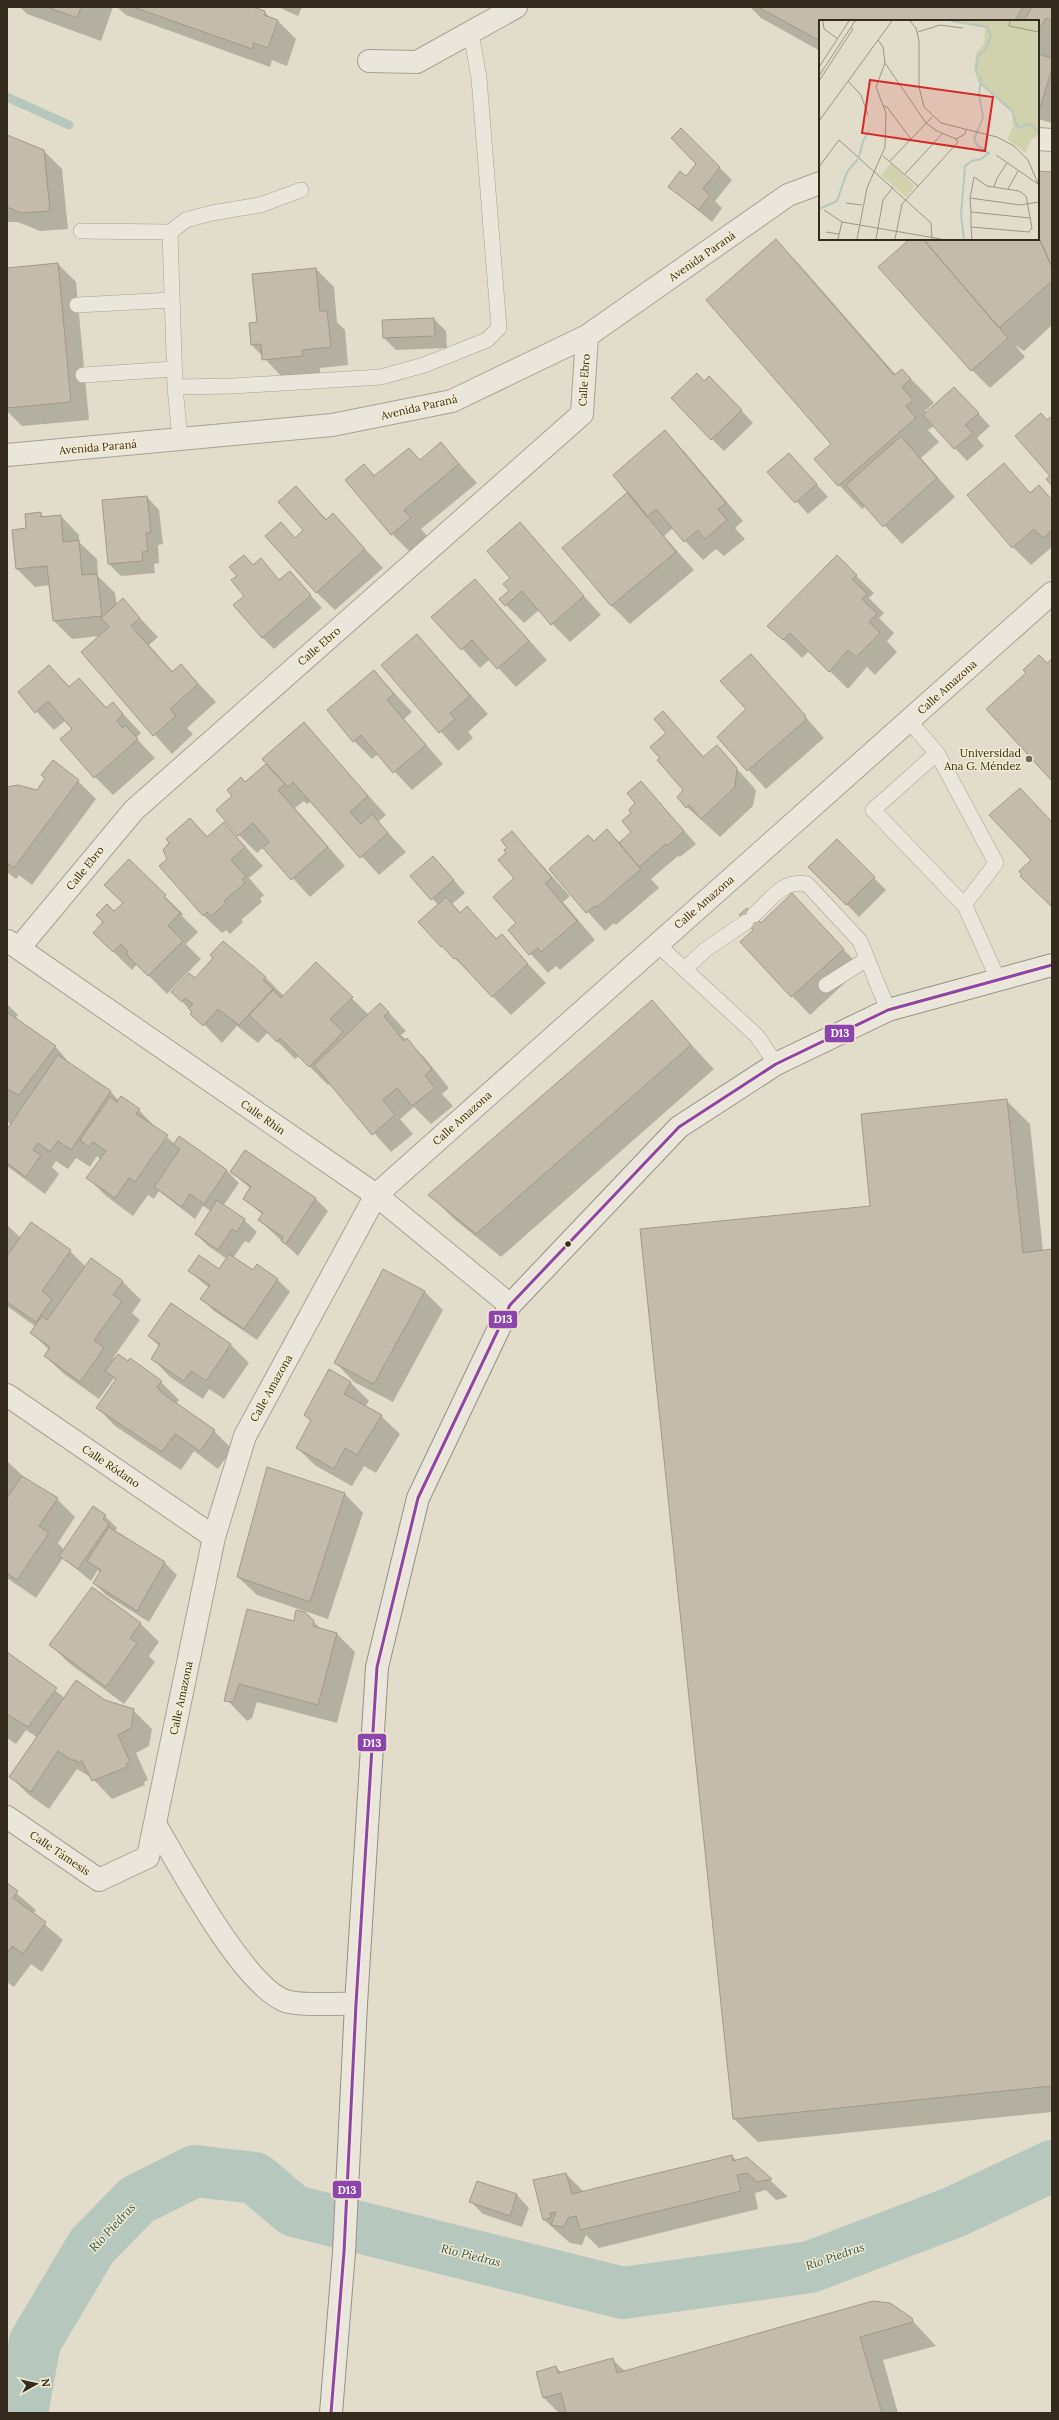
<svg xmlns="http://www.w3.org/2000/svg" width="1059" height="2420" viewBox="0 0 1059 2420" font-family="Lora,serif">
  <style>
    .shadow { fill: #0003 }
    .lines { fill: none; stroke-linecap: round; stroke-linejoin: round }
    .stream { stroke: #b6c7bd; stroke-width: 9 }
    .river { stroke: #b6c7bd; stroke-width: 52 }
    .building { fill: #c5bbab; stroke: #a2988a }
    .lane-casing { stroke: #a7a193; stroke-width: 16 }
    .street-casing { stroke: #a7a193; stroke-width: 24 }
    .secondary-casing { stroke: #969084; stroke-width: 24 }
    .lane { stroke: #eae6db; stroke-width: 15 }
    .street { stroke: #eae6db; stroke-width: 22 }
    .secondary { stroke: #eae6db; stroke-width: 22 }
    .bus-1-casing { stroke: #f4eccf; stroke-width: 6 }
    .bus-1 { stroke: #8e44ad; stroke-width: 3 }
    .poi-dot { fill: #71685a; stroke: #f4eccf; stroke-width: 1.5 }
    .bus-dot { fill: #342a1d; stroke: #f4eccf; stroke-width: 1.5 }
    .labels { text-anchor: middle; dominant-baseline: central; stroke-width: 3; stroke-linejoin: round; paint-order: stroke }
    .street-label { font-size: 11px; fill: #342a1d; stroke: #f4eccf }
    .poi-label { font-size: 11px; fill: #342a1d; stroke: #f4eccf; text-anchor: end }
    .water-label { font-size: 12px; font-style: italic; fill: #2c5354; stroke: #f4eccf }
    .inset-river { fill: none; stroke: #b6c7bd; stroke-width: 2 }
    .inset-road { fill: none; stroke: #9c9585; stroke-width: 1 }
    .view { fill: #d62828; fill-opacity: 0.15; stroke: #d62828; stroke-width: 2 }
    .inset-edge { fill: none; stroke: #342a1d; stroke-width: 2 }
    .line-badge { stroke: #f4eccf; stroke-width: 1.5 }
    .badge-label { font-size: 11px; text-anchor: middle; font-weight: bold; fill: #fff }
  </style>
  <rect width="100%" height="100%" fill="#e2dcca"/>
  <path class="shadow" d="M20,7H113L101,41L27,14Z
    M117,7H250L265,12L271,19L278,21L296,39L287,66L272,60L270,67L126,15Z
    M278,7H302L298,16Z
    M750,7H1052V123L1038,119V21H820V51L761,18Z
    M681,129L732,180L715,201L722,208L712,222L670,187L687,177L697,164Z
    M7,136L44,151L62,169L68,229L40,231L18,222H7Z
    M1038,172L1052,173V325L1024,351L1015,345L1025,357L990,388L972,370L911,239H1038Z
    M776,241L799,264L896,375L902,370L926,394L934,403L925,411L927,413L966,400L990,426L977,438L984,446L967,461L934,426L928,430L939,442L921,458L955,497L902,544L866,506L862,509L839,485L833,444Z
    M58,264L76,282L89,420L22,426L7,411V269Z
    M316,269L334,287L337,322L345,330L348,365L320,368V374L282,377L252,345L258,322Z
    M434,319L446,331L447,348L396,350L384,338Z
    M704,382L721,389L753,423L724,451L712,439Z
    M665,432L683,450L743,521L735,528L745,539L724,556L716,549L703,560L673,528L664,536L694,570L630,624L612,606L563,548L629,492Z
    M441,443L477,483L421,529L428,537L410,552L392,534L346,480L364,465L376,477L409,449L420,460Z
    M1004,464L1031,494L1039,487L1052,500V547L1031,565L1013,547Z
    M801,467L828,497L808,514L769,472Z
    M296,487L327,520L333,515L383,568L335,610L316,592L281,523L295,538L304,531Z
    M147,497L159,510L163,544L158,545L159,563L154,564L155,573L121,576L109,564Z
    M40,513L45,518L61,516L79,535V542L97,559L98,576L115,593L117,606L123,600L158,637L149,645L173,672L181,665L216,702L187,728L193,734L172,754L82,653L100,636L72,639L54,621L50,585L35,587L17,569L27,529Z
    M519,524L601,615L570,642L539,610L524,623L506,605L510,591Z
    M837,557L874,593L869,598L884,613L879,618L894,633L887,641L897,652L875,675L867,667L848,689L809,651L802,658L769,626Z
    M260,560L280,581L290,572L322,608L274,649L262,637L246,596L254,566Z
    M475,580L547,660L516,687L490,659L480,668L433,617Z
    M417,635L488,714L468,732L473,738L458,751L382,665Z
    M751,655L824,738L766,789L718,737L747,709Z
    M49,666L70,687L79,679L107,708L113,703L141,733L136,738L155,758L113,795L95,777L74,729L66,720L54,730L19,693Z
    M374,671L412,712L404,719L443,764L412,790L378,754L372,759L354,741Z
    M663,713L704,757L717,746L756,790L753,806L720,837L687,807L685,791L661,758L667,733Z
    M304,724L386,815L378,822L406,852L379,875L311,801L307,804L304,801L295,808L345,866L310,897L264,847L257,853L239,835L246,783L267,764Z
    M42,775L78,781L96,799L32,885L19,875L16,879L7,872V789L37,791L46,779Z
    M641,782L696,844L680,857L678,856L651,879L659,888L616,925L614,923L605,931L550,870L594,842L607,831L620,843L633,832V813Z
    M190,819L208,837L224,823L263,866L249,878L264,895L260,899L262,902L241,920L243,922L230,934L226,930L222,933L203,915L168,859Z
    M512,832L570,896L563,902L595,940L560,970L556,966L548,973L509,930L518,923L516,879L508,853Z
    M837,840L886,890L859,917L810,867Z
    M129,861L183,914L182,916L198,932L186,944L201,959L167,994L137,964L132,970L94,933L124,903Z
    M445,870L465,893L452,904L461,913L467,908L497,939L502,936L546,983L511,1015L419,922L438,905L412,876Z
    M810,913L861,968L810,1015L741,942L761,923Z
    M316,963L369,1015L381,1004L406,1031L401,1035L425,1058L449,1088L442,1094L453,1106L431,1124L414,1107L400,1119L413,1134L391,1152L330,1083L328,1085L299,1056L295,1059L268,1032L258,1043L237,1026L222,1043L173,992L195,980L265,977L284,996Z
    M651,1002L714,1069L501,1257L453,1218L430,1195Z
    M7,1004L18,1015L15,1019L55,1046L72,1066L111,1092L119,1101L139,1110L157,1129L175,1144L179,1138L227,1171L239,1183L223,1206L244,1220L257,1232L249,1243L245,1241L233,1258L253,1272L278,1280L290,1292L257,1340L214,1311L202,1299L209,1288L189,1271H220L227,1259L208,1246L196,1234L211,1211L203,1206L195,1219L159,1191L154,1199L148,1195L133,1216L106,1196L88,1178L101,1160L97,1156L90,1167L76,1158L68,1169L56,1161L52,1167L59,1174L45,1194L7,1166V1130L11,1124L7,1121Z
    M1006,1100L1030,1124L1043,1251H1052V2112L758,2142L734,2119L871,1207Z
    M245,1151L316,1199L328,1211L298,1256L259,1220L263,1215L244,1199L251,1189L231,1172Z
    M7,1225L21,1238L70,1251L86,1267L91,1259L123,1282L141,1300L132,1313L140,1320L113,1358L161,1382L179,1400L176,1404L214,1431L232,1449L218,1469L194,1451L181,1470L115,1426L97,1407L116,1380L114,1378L99,1399L64,1374L45,1356L49,1350L32,1333L36,1327L7,1306Z
    M384,1271L425,1292L443,1310L393,1402L354,1382L336,1363Z
    M171,1304L231,1345L249,1363L224,1399L209,1389L203,1399L170,1377L152,1358L160,1347L149,1336Z
    M351,1383L369,1401L365,1407L381,1416L400,1434L376,1473L364,1466L352,1486L316,1466L297,1448L312,1422L305,1415Z
    M7,1461L26,1479L57,1499L75,1517L58,1543L64,1550L105,1516L117,1528L115,1531L165,1563L177,1575L149,1622L106,1595L94,1583L100,1573L98,1570L91,1581L63,1558L36,1598L7,1578Z
    M268,1468L345,1494L363,1513L328,1619L257,1595L238,1577Z
    M93,1588L141,1624L159,1642L149,1656L155,1662L124,1704L69,1663L51,1645Z
    M248,1610L294,1622L304,1613L321,1629L337,1634L355,1652L337,1723L257,1702L252,1718L247,1721L225,1698Z
    M7,1653L65,1698L105,1701L133,1710L152,1729L149,1746L136,1753L148,1780L144,1782L145,1785L112,1799L92,1778L77,1769L49,1809L29,1795L11,1777L38,1738L26,1730L16,1744L7,1738Z
    M7,1885L36,1910L33,1914L63,1940L42,1972L31,1964L14,1987L7,1982Z
    M732,2156L737,2161L747,2158L788,2197L776,2200L766,2190L755,2193L758,2209L599,2248L586,2235L582,2245L570,2243L543,2219L566,2174L584,2192Z
    M477,2182L517,2195L529,2208L522,2227L483,2214L471,2202Z
    M911,2319L936,2346L883,2360L898,2413H559L543,2397L556,2367L562,2373L612,2359L625,2371Z"/>
  <g class="lines">
    <path class="stream" d="M7,97L69,125"/>
    <path class="river" d="M22,2413L35,2342L92,2246L137,2200L195,2171L255,2178L294,2211L623,2293L810,2267L954,2212L1052,2166"/>
  </g>
  <path class="building" d="M47,7H81L77,18Z
    M133,7H253L265,11L264,15L278,20L268,48L254,43L252,49Z
    M758,7H1023L1015,21H820V41Z
    M1032,7H1052V21L1046,18L1038,31V21H1024Z
    M1038,54L1052,58V69L1039,111Z
    M681,128L720,167L703,189L710,195L699,210L668,187L680,171L686,176L696,164L671,138Z
    M7,135L44,150L50,211L21,213L7,207Z
    M1038,171L1052,172V267L1038,236Z
    M1038,236L1052,267V281L999,328L923,239H1038Z
    M776,239L894,375L902,369L911,379L902,387L913,400L906,406L916,418L838,486L814,459L831,444L706,300Z
    M910,239H923L1008,338L971,371L878,267Z
    M58,263L71,402L7,408V268Z
    M316,268L320,311H327L331,347L302,350L303,356L262,360L261,344L251,345L249,323L257,322L252,274Z
    M434,318L435,336L383,338L382,320Z
    M697,373L704,381L709,376L742,410L711,440L671,398Z
    M954,387L979,413L965,425L973,433L954,449L923,415Z
    M1041,413L1047,420L1052,416V486L1046,479L1050,476L1015,436Z
    M665,430L726,503L718,509L727,520L705,539L698,530L684,542L656,509L647,517L613,475Z
    M901,436L937,478L883,527L846,485Z
    M441,442L459,464L404,510L411,518L391,535L345,480L364,464L374,476L409,448L420,460Z
    M789,453L817,484L795,503L767,472Z
    M1004,463L1030,493L1039,485L1052,500V530L1043,538L1034,529L1012,548L967,495Z
    M296,486L326,520L333,513L365,549L316,593L265,536L281,522L295,538L303,530L278,502Z
    M628,492L676,552L611,606L562,548Z
    M147,496L151,532L146,533L148,551L142,552L143,561L108,564L102,500Z
    M41,512V517L61,515L63,542L79,540L82,575L97,574L102,616L53,621L47,566L16,569L12,530L26,528L25,514Z
    M520,522L584,596L551,625L522,591L505,606L499,599L509,591L503,584L510,578L487,551Z
    M244,555L253,565L261,558L279,580L290,571L311,595L262,638L233,605L244,596L231,580L237,576L229,567Z
    M837,555L857,575L852,579L867,594L862,599L877,614L869,622L880,633L856,657L848,650L829,672L790,633L783,640L767,626Z
    M475,579L529,641L497,669L472,640L461,650L431,617Z
    M123,598L140,618L131,626L172,672L181,664L198,684L170,709L176,716L153,736L81,652L109,627L101,618Z
    M417,634L470,696L450,713L455,719L439,733L381,665Z
    M751,654L805,715L806,720L747,771L717,737L746,709L720,681Z
    M1039,655L1047,663L1052,659V781L986,709L1026,673L1023,670Z
    M49,665L69,687L79,678L106,708L113,702L123,714L117,721L123,728L125,725L138,739L94,778L60,739L72,729L48,701L35,713L18,692Z
    M374,670L394,694L387,700L426,745L393,773L361,735L353,742L327,710Z
    M663,711L703,757L717,745L737,768L735,787L701,819L689,805L686,808L677,797L683,790L657,760L660,758L650,747L666,733L654,719Z
    M304,722L368,796L350,812L361,824L372,814L388,833L360,858L293,782L288,787L262,759Z
    M53,760L79,780L14,868L7,863V787L18,785L37,790L45,778L41,775Z
    M266,764L285,784L278,790L328,847L291,880L263,848L269,842L253,823L238,836L216,810L232,796L227,790L241,777L245,782Z
    M641,781L684,831L667,846L666,844L639,867L619,843L631,832L622,821L631,813L629,810L635,803L627,793Z
    M1020,788L1052,822V907L1020,876L1022,875L1019,871L1031,860L989,815Z
    M190,818L207,837L224,822L245,847L231,860L246,877L242,880L245,883L224,901L226,903L211,916L207,912L203,916L159,866L167,859L163,850L169,843L166,839Z
    M607,829L641,869L597,907L595,906L586,913L549,869L588,835L594,841Z
    M512,831L552,878L545,883L577,921L541,952L538,948L529,955L508,930L516,923L493,897L514,878L498,860L506,853L504,850L507,848L501,840Z
    M837,839L875,877L846,905L808,867Z
    M433,856L454,880L431,900L410,876Z
    M129,859L166,895L164,897L180,913L168,926L183,941L148,976L126,954L128,952L121,944L113,952L93,933L103,922L96,915L107,904L114,911L123,903L104,885Z
    M792,893L844,949L791,997L740,942L753,930L739,915L747,908L761,923Z
    M446,897L460,913L467,906L496,939L502,934L528,964L492,997L456,958L454,959L442,946L441,947L418,922Z
    M223,941L266,977L263,980L273,989L239,1025L218,1009L203,1026L190,1014L192,1012L188,1008L193,1004L185,998L182,1002L171,992L189,973L195,978L213,958L210,955Z
    M316,962L353,997L330,1019L343,1032L309,1067L280,1038L277,1042L249,1015L273,990L281,998Z
    M652,1000L691,1045L476,1234L428,1195Z
    M380,1003L389,1012L384,1016L404,1041L407,1038L432,1069L425,1075L435,1088L412,1106L397,1088L383,1100L395,1115L372,1135L314,1065Z
    M7,1012L56,1046L19,1095L7,1089Z
    M58,1055L111,1091L71,1150L58,1141L50,1152L38,1143L33,1150L41,1155L26,1177L7,1163V1129Z
    M121,1096L140,1109L136,1114L168,1135L135,1182L129,1178L115,1198L86,1178L106,1151L93,1142L89,1147L80,1140L110,1097L117,1102Z
    M1007,1099L1023,1253L1052,1249V2086L733,2119L640,1229L870,1206L861,1114Z
    M179,1136L227,1170L204,1204L190,1194L182,1207L154,1187L180,1149L173,1145Z
    M245,1150L316,1198L286,1244L281,1241L283,1237L258,1220L263,1213L243,1199L251,1186L230,1172Z
    M217,1200L245,1219L237,1232L232,1229L218,1250L195,1234Z
    M31,1222L71,1250L42,1291L52,1299L36,1322L7,1302V1256Z
    M229,1254L253,1270L257,1264L278,1279L244,1329L200,1299L210,1285L188,1271L199,1255L219,1269Z
    M91,1258L123,1281L113,1295L122,1301L94,1340L104,1348L80,1382L44,1356L50,1347L30,1333L42,1316L47,1320Z
    M383,1269L425,1291L374,1384L334,1363Z
    M171,1303L231,1344L206,1381L191,1371L184,1381L151,1359L160,1344L148,1336Z
    M118,1354L128,1361L130,1358L162,1381L157,1387L162,1393L215,1430L200,1451L175,1434L162,1452L96,1408L116,1379L105,1371Z
    M329,1369L351,1382L344,1394L382,1415L357,1455L345,1448L334,1469L296,1448L311,1420L304,1415Z
    M267,1467L345,1493L310,1602L237,1577Z
    M22,1476L58,1498L39,1526L49,1533L17,1580L7,1573V1498Z
    M93,1506L106,1515L103,1519L109,1524L78,1569L59,1556Z
    M109,1527L165,1562L137,1611L93,1583L101,1570L87,1561Z
    M92,1587L141,1623L130,1638L137,1643L106,1687L49,1645Z
    M247,1609L294,1621L296,1610L305,1612L314,1621L313,1626L337,1633L318,1705L239,1684L233,1702L224,1701Z
    M7,1652L57,1688L28,1727L7,1714Z
    M76,1680L105,1700L134,1709L131,1728L118,1735L130,1762L126,1764L127,1767L92,1781L82,1761L77,1763L76,1760H71L58,1751L31,1792L9,1777Z
    M7,1883L18,1891L13,1898L46,1922L23,1954L12,1946L7,1954Z
    M732,2155L733,2161L747,2157L772,2179L757,2182L747,2173L737,2175L741,2191L580,2230L576,2216L568,2218L564,2227L551,2225L556,2212L550,2213L551,2218L543,2220L533,2180L566,2173L572,2194Z
    M477,2181L517,2194L510,2216L469,2202Z
    M873,2301L890,2303L912,2318L913,2322L860,2337L882,2413H566L561,2393L543,2398L536,2372L556,2366L558,2373L613,2358L617,2373Z"/>
  <g class="lines">
    <g class="lane-casing">
      <path id="lane" d="M81,231L170,232L175,387
        M170,232L186,220L212,213L260,205L301,190
        M77,305L172,300
        M83,375L174,369
        M180,440L175,387L233,386L381,377L424,365L487,340L499,328L479,78L471,32
        M909,721L937,753L996,863L964,905
        M937,753L873,810L965,906L998,979
        M754,915C770,900 783,879 807,884L860,941L888,1010
        M657,944L757,1036L776,1064
        M685,969L705,950L746,922
        M826,985L867,959"/>
    </g>
    <g class="street-casing">
      <path id="street" d="M369,61L417,62L516,7
        M1038,139L1052,140
        M7,455L332,425L452,401L587,336L788,195L820,183
        M8,941L376,1195L510,1305
        M19,948L134,810L582,414L587,336
        M7,1395L214,1537
        M7,1817L99,1880L148,1857L214,1537L245,1436L376,1195L1052,593
        M155,1824C178,1863 247,1993 289,2002C308,2006 336,2003 356,2004"/>
    </g>
    <g class="secondary-casing">
      <path id="secondary" d="M331,2413L344,2252L356,2004L377,1667L418,1498L510,1305L679,1127L776,1064L888,1010L1052,965"/>
    </g>
    <use href="#lane" class="lane"/>
    <use href="#street" class="street"/>
    <use href="#secondary" class="secondary"/>
    <g class="bus-1-casing">
      <path id="bus-1" d="M331,2413L344,2252L356,2004L377,1667L418,1498L510,1305L679,1127L776,1064L888,1010L1052,965"/>
    </g>
    <use href="#bus-1" class="bus-1"/>
  </g>
  <circle class="poi-dot" cx="1029" cy="759" r="4"/>
  <circle class="bus-dot" cx="568" cy="1244" r="3.5"/>
  <g class="labels">
    <g class="street-label">
      <text transform="translate(702 256) rotate(-35)">Avenida Paraná</text>
      <text transform="translate(584 380) rotate(-86)">Calle Ebro</text>
      <text transform="translate(419 407) rotate(-13)">Avenida Paraná</text>
      <text transform="translate(98 447) rotate(-5)">Avenida Paraná</text>
      <text transform="translate(319 646) rotate(-41)">Calle Ebro</text>
      <text transform="translate(947 687) rotate(-42)">Calle Amazona</text>
      <text transform="translate(85 868) rotate(-51)">Calle Ebro</text>
      <text transform="translate(704 902) rotate(-41)">Calle Amazona</text>
      <text transform="translate(263 1117) rotate(35)">Calle Rhin</text>
      <text transform="translate(462 1118) rotate(-42)">Calle Amazona</text>
      <text transform="translate(271 1388) rotate(-61)">Calle Amazona</text>
      <text transform="translate(111 1466) rotate(34)">Calle Ródano</text>
      <text transform="translate(181 1698) rotate(-78)">Calle Amazona</text>
      <text transform="translate(60 1853) rotate(34)">Calle Támesis</text>
    </g>
    <g class="poi-label">
      <text x="1021" y="753">Universidad<tspan x="1021" dy="13">Ana G. Méndez</tspan></text>
    </g>
    <g class="water-label">
      <text transform="translate(112 2227) rotate(-47)">Río Piedras</text>
      <text transform="translate(471 2255) rotate(14)">Río Piedras</text>
      <text transform="translate(835 2256) rotate(-19)">Río Piedras</text>
    </g>
  </g>
  <g transform="translate(819 20)">
    <rect width="220" height="220" fill="#e2dcca"/>
    <path d="M131,1H220V115L213,119L206,133L188,119L194,107L193,91L159,62L155,49L158,31L165,24L166,7ZM72,143L96,166L87,177L62,155Z" fill="#cfd2ac"/>
    <path class="inset-river" d="M132,1L168,7L172,16L166,30L159,36L157,51L162,59L160,74L164,98L155,119L158,125L170,133L162,139L153,141L146,146L142,195L145,219M161,63L193,91L199,108L211,104L220,113M40,137L44,121L50,111M0,189L18,181L28,152L39,139"/>
    <path class="inset-road" d="M4,1L5,9L19,19M91,1L97,8L100,21V67L105,87L122,103L178,117L195,126L209,140L220,166M191,1L190,6L220,12M99,12L121,5L144,8M66,43L107,103L118,111L137,119M0,47L30,1M0,56L36,1M0,61L34,9L32,8M29,61L42,75L49,95M65,86L68,87L92,119M0,101L73,1M137,119L146,114L147,110M177,135L219,164M64,136L99,166M71,141L113,97M0,147L20,120L112,203L113,219M86,154L123,114M175,167L178,158L188,143M189,169L199,151M151,178L201,185L220,182M27,183L43,185M5,190L23,202L122,219M152,192L211,198M152,207L210,212L213,208L207,176L200,171L168,166L155,157L151,178L152,192V207L153,219M7,212L20,214M19,219L23,202M38,219L48,168L66,127L67,93L57,67L66,43L64,27L59,20M57,219L64,180L74,167M76,219L83,184L139,122L137,119"/>
    <path class="view" d="M51,60L174,77L166,131L43,113Z"/>
    <rect width="220" height="220" class="inset-edge"/>
  </g>
  <g class="line-badge">
    <rect x="824" y="1024" width="31" height="19" rx="4" fill="#8e44ad"/>
    <rect x="488" y="1310" width="30" height="19" rx="4" fill="#8e44ad"/>
    <rect x="357" y="1733" width="30" height="19" rx="4" fill="#8e44ad"/>
    <rect x="332" y="2180" width="30" height="19" rx="4" fill="#8e44ad"/>
  </g>
  <g class="badge-label">
    <text x="840" y="1037">D13</text>
    <text x="503" y="1323">D13</text>
    <text x="372" y="1747">D13</text>
    <text x="347" y="2194">D13</text>
  </g>
  <rect width="1059" height="2420" fill="none" stroke="#342a1d" stroke-width="16"/>
  <g transform="translate(36 2384) rotate(82)" stroke="#f4eccf" stroke-width="3" paint-order="stroke">
  <path d="M0-3L7 15L0 10L-7 15Z" fill="#342a1d"/>
  <text y="-6" font-size="11" font-weight="bold" text-anchor="middle" fill="#342a1d">N</text>
  </g>
</svg>
